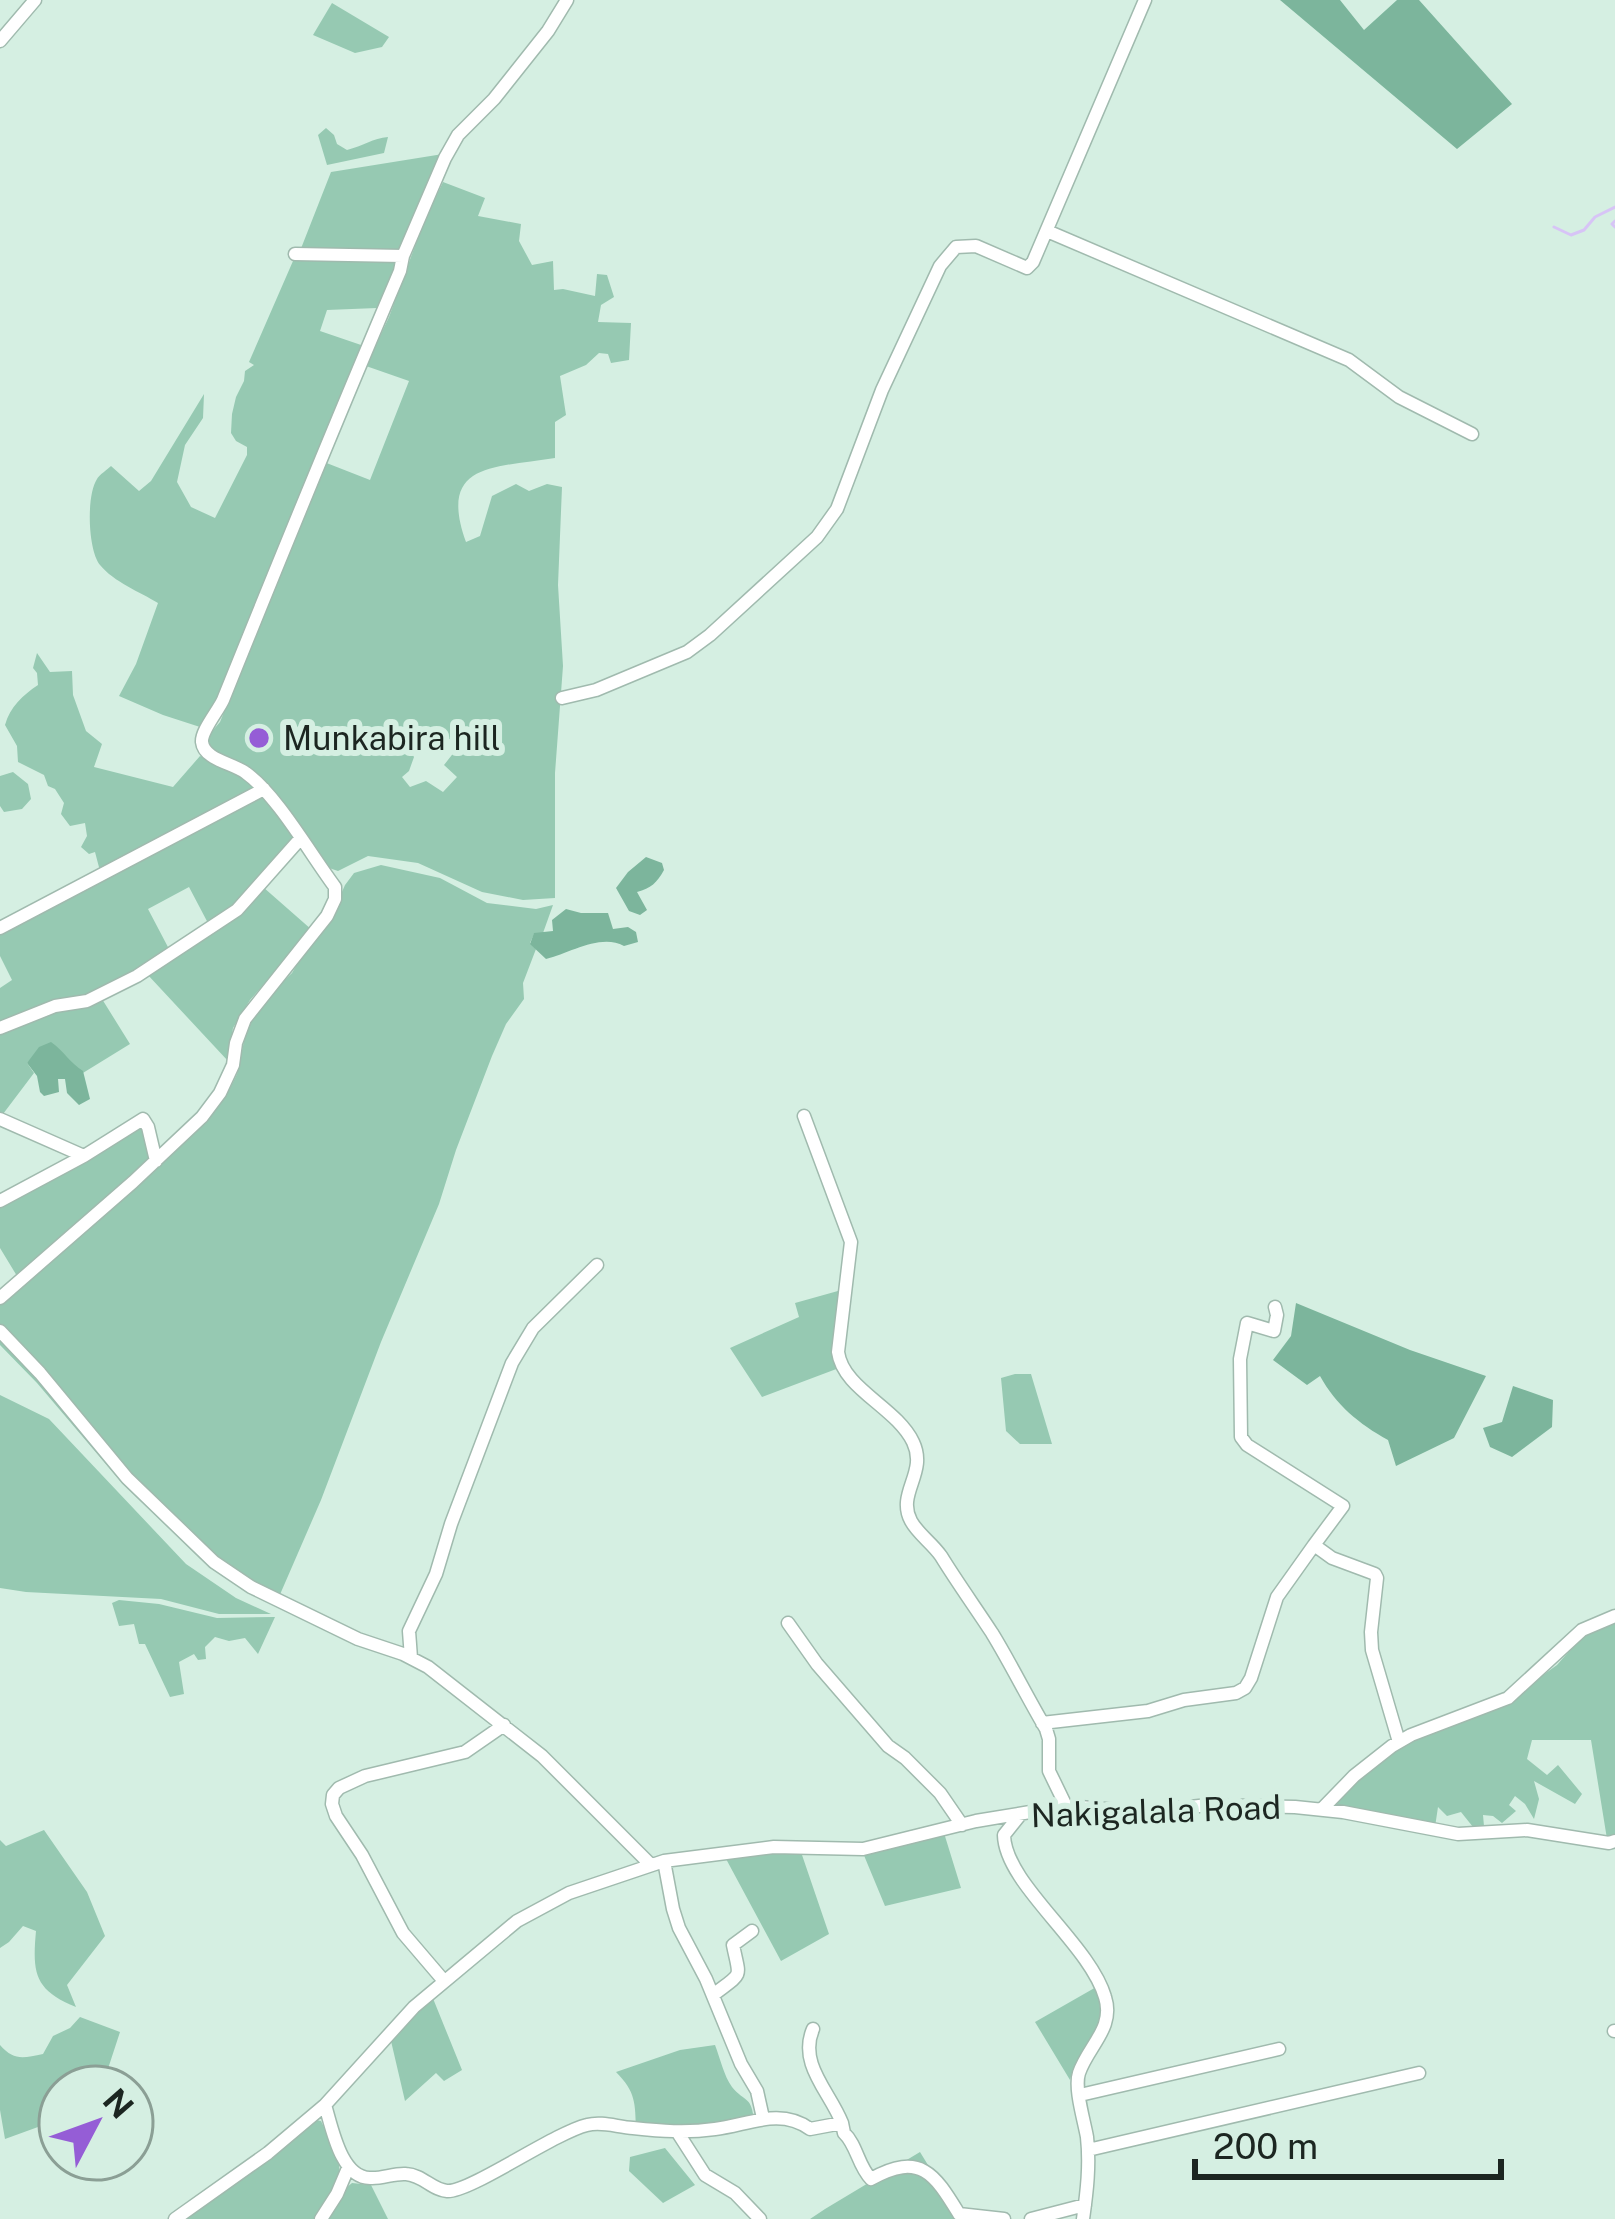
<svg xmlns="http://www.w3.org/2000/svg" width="1615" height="2219" viewBox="0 0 1615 2219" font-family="'Public Sans',sans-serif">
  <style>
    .green { fill: #96c9b2; fill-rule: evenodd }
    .forest { fill: #7cb59c }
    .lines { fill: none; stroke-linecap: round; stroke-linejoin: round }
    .stream { stroke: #d7c4f6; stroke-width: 3 }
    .street-casing { stroke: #a0baae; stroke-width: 15 }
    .street { stroke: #fff; stroke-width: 12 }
    .poi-dot { fill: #955dd6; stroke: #d5efe2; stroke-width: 4.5 }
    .labels { text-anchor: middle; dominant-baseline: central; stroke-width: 12; stroke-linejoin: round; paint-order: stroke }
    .poi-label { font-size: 33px; fill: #1c2621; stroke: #d5efe2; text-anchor: start }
    .street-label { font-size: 33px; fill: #1c2621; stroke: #d5efe2 }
  </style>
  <rect width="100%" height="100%" fill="#d5efe2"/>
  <path class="green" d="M332,3L389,37L382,47L355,53L313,35Z
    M326,128L334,135L337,144L347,150C363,146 373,138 388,137L384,153L327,165L318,135Z
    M443,154L400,252L300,251L331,172Z
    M443,182L485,198L478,216L521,224L519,241L532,265L553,261L554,290L563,289L595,296L597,274L607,275L614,297L601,305L598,322L631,323L629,360L611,363L608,354L599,353L586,365L560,376L566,415L555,422V458C495,468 437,462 466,542L480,536L492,496L516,484L529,491L547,484L562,487L558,585L563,666L555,773V898L523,900L482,892L418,863L368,856L338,871L329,868L260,776L208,747V736L220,722L324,462L370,480L409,381L366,366L389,317L423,224ZM440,727L446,741L455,736V751L444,765L457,777L443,792L426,781L410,787L402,777L409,771L414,757L410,750Z
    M300,259L390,260L397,265L398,270L377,308L327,310L320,331L364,346L279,545L215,708L200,727L163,715L119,696L136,664L158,603C140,592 114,582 100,565C88,550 86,496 97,479C98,476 109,468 111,466L139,491L151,481L204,394L203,418L185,445L177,482L191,507L215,518L247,455V447L236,441L231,433L232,414L236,397L244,381L245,371L254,365L249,362L293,261Z
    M37,653L50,672L72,671L73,695L86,731L102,744L94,767L173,787L200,756L228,766L259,788L100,871L95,852L89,854L81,847L87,836L85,823L70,826L61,814L64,803L55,789L48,786L44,775L18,762L17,746L5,725C10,707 23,695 38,685L37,673L33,668Z
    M13,772L28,784L31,799L22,809L4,812L0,806V776Z
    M262,794L296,839L231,909L209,925L189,887L148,909L169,949L131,976L89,996L59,999L0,1023V988L12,980L0,956V934Z
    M381,865L440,878L487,903L536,909L553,905L543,933L534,934L530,943L536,949L523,983L524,999L506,1024L492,1056L456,1150L439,1204L381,1342L321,1500L275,1606L210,1568L122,1483L37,1383L0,1345V1304L211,1114L229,1090L237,1074L247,1027L260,1004L292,973L304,952L320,936L331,917L345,885L354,873Z
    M263,887L312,930L250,1000L233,1028L228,1061L147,974C188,947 230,925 263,887Z
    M102,999L130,1044L78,1076L51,1043L27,1063L34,1073L3,1114L0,1113V1034L55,1009Z
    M142,1124L151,1160L17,1276L0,1248V1206Z
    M845,1289L839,1368L762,1397L730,1348L799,1317L795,1303Z
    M1015,1374H1031L1052,1444H1020L1006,1431L1001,1378Z
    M0,1395L49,1419L186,1564L236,1598L271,1614H219L161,1599L26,1592L0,1588Z
    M119,1600L159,1604L217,1618L275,1617L258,1654L245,1638L229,1641L215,1637L205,1647L206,1659L198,1660L194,1654L179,1662L184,1694L170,1697L145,1644H139L134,1624L119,1626L112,1603Z
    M1615,1619V1840L1607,1839L1591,1740H1532L1527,1759L1547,1775L1558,1765L1582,1794L1575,1804L1534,1781L1539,1799L1534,1819L1525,1804L1515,1796L1509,1805L1516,1811L1502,1823L1493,1816L1483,1815L1484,1826L1477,1832L1461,1812L1447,1816L1438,1807L1435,1827L1333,1806L1388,1752L1507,1701L1557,1665L1579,1640L1578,1635Z
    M44,1830L87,1892L105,1936L67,1985L76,2007C35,1990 32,1974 36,1931L23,1926L9,1942L0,1948V1840L6,1846Z
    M944,1833L961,1888L885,1906L863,1853Z
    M801,1852L829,1934L781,1961L725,1857Z
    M1098,1986L1109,2027L1072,2073L1070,2080L1035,2022Z
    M432,1996L462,2070L444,2081L436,2073L405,2101L391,2041Z
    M80,2017L120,2032L102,2087H60V2119L5,2139L0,2110V2045C14,2061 23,2058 43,2054L53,2036L70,2028Z
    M715,2045C720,2058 724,2076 732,2087C745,2103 752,2095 754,2122L636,2130C635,2103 636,2092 616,2072L680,2050Z
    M316,2120L321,2121C347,2172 345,2170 317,2219H185Z
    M665,2148L695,2185L663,2203L629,2171L630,2157Z
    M920,2152L961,2219H810L825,2209Z
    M352,2183L371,2185L388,2219H328L346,2188Z"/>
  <path class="forest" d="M1280,0H1340L1364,30L1397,0H1419L1512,104L1457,149Z
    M646,857L662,863L664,870C657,883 651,888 637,892L647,910L640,915L629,911L616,888L628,872Z
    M566,909L581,913H608L613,929L628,927L636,932L638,942L624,946C601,933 570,953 546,959L530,944L534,933L553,931L552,920Z
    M51,1042C64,1051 70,1063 83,1071L90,1099L79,1105L67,1093L65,1079H58L59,1092L44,1096L40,1092L37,1076L27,1063L39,1047Z
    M1296,1303L1410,1350L1486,1376L1454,1438L1396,1466L1388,1440C1359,1424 1336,1405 1320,1376L1307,1385L1273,1360L1291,1336Z
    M1513,1386L1553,1400L1552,1427L1512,1457L1490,1447L1483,1428L1502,1422Z"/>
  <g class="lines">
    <path class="stream" d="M1615,221L1612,224L1615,227
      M1554,227L1571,235L1584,230L1595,217L1615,207"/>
    <g class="street-casing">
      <path id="street" d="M0,41L35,0
        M1047,231L1349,360L1399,397L1472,434
        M295,254L403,256
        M562,698L596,690L687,652L710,635L817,537L837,509L882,390L940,266L956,247L976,246L1027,268L1033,262L1145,0
        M0,928L264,789
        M0,1028L55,1006L87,1001L137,976L237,910L300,839
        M804,1116L851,1242L838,1352C843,1389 896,1407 913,1442C928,1473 896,1493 911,1521C918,1534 932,1543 941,1556C957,1582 975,1607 992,1633C1011,1664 1027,1697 1046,1729L1049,1739V1771L1066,1806
        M0,1119L84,1156
        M0,1201L84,1156L143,1119L148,1127L156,1161
        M0,1298L133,1182L202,1117L220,1093L233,1065L236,1043L245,1019L327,916L335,899V887C311,855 277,795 246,773C233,763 204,760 202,742C201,731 218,711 223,700C281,556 339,414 400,271L403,256L445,158L458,135L494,99L548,31L567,0
        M1275,1307L1277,1315L1274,1331L1247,1323L1240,1359L1241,1437L1247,1445L1343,1506L1314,1545L1332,1558L1375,1574L1377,1578L1371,1632L1372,1650L1399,1742
        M0,1331L40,1373L127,1478L214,1562L251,1587L358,1639L403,1654L428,1667L542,1756L651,1865
        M788,1623L817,1664L888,1746L905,1758L940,1793L962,1825
        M411,1658L409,1631L436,1574L451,1524L512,1363L533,1328L597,1265
        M1042,1723L1148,1711L1184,1700L1236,1693L1245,1688L1251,1678L1277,1597L1314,1545
        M1322,1809L1354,1776L1392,1746L1411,1735L1508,1698L1582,1630L1615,1616
        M1020,1815L1004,1835C1005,1884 1089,1943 1105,1997C1115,2028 1088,2046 1079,2073C1074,2088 1084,2120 1087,2137C1090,2165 1087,2191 1083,2219
        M664,1861L673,1909L679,1928L706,1979L741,2064L757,2091L763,2118
        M444,1981L403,1933L362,1855L336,1816L332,1804L333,1795L339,1788L365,1776L465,1752L504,1725
        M713,1995C744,1971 740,1980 733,1945L752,1931
        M813,2029C798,2064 830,2092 842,2123
        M1614,2031H1615
        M1080,2095L1279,2049
        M325,2105C332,2128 341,2178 370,2178C382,2179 394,2173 406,2174C423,2175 432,2190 447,2191C469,2193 554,2133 587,2125C602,2121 617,2127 633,2128C661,2131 686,2133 715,2129C748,2125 780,2107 810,2129L842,2123L844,2133C857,2145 858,2166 871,2179C921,2151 935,2175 959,2214L1004,2219
        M678,2133L705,2175L735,2193L760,2219
        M1088,2150L1419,2073
        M175,2219L268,2153L325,2105L414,2007L517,1921L569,1893L664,1861L774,1847L863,1849L976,1821L1066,1806L1145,1812L1208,1805L1295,1807L1343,1812L1458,1834L1527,1830L1609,1843L1615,1841
        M321,2219L337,2194L348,2168
        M1031,2219L1085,2205"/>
    </g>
    <use href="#street" class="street"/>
  </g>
  <circle class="poi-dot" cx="259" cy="738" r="12"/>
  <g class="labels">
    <g class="poi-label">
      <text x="283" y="738">Munkabira hill</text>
    </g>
    <g class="street-label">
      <text transform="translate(1156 1811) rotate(-2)">Nakigalala Road</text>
    </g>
  </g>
  <g transform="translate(96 2123) rotate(49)"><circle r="57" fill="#d5efe2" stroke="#8b9f95" stroke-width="3"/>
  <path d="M0-9L21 45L0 30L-21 45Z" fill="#955dd6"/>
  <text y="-18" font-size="33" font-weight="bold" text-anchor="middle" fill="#1c2621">N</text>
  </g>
  <path d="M1195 2159v18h306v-18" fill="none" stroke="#1c2621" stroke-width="6"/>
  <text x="1213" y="2159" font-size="36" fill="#1c2621" stroke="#d5efe2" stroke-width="9" paint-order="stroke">200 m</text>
</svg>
